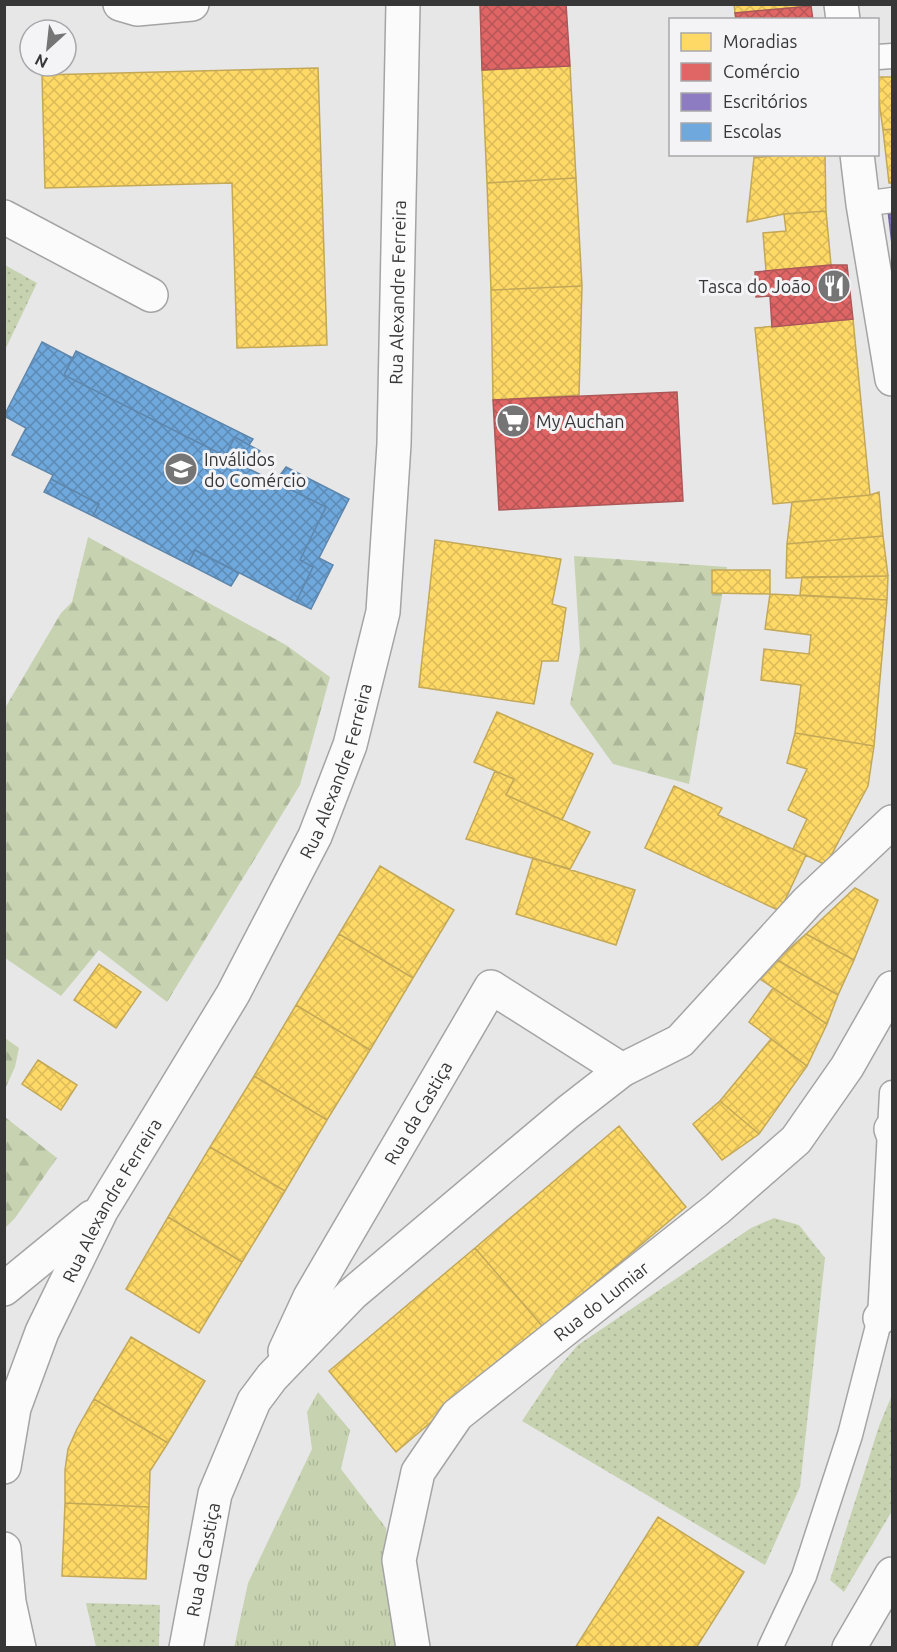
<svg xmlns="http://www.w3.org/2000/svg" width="897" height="1652" viewBox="0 0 897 1652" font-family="Ubuntu,sans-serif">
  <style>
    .grass { fill: url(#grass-dots) }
    .forest { fill: url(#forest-firs) }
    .park { fill: url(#park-tufts) }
    .homes { fill: url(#homes-cross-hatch); stroke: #c3a858; stroke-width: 1.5 }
    .shops { fill: url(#shops-cross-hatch); stroke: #ad5858; stroke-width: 1.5 }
    .offices { fill: url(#offices-cross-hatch); stroke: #746799; stroke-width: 1.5 }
    .schools { fill: url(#schools-cross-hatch); stroke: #5e86ab; stroke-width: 1.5 }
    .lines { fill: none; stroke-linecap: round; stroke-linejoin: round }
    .lane-casing { stroke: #a4a4a5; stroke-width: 27 }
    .street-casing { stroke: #a4a4a5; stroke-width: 36 }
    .highway-casing { stroke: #a4a4a5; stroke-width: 36 }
    .lane { stroke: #fbfbfc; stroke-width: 24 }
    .street { stroke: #fbfbfc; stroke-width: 33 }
    .highway { stroke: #fbfbfc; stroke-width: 33 }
    .labels { text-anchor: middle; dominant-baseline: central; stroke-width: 6; stroke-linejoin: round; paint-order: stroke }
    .poi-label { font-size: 18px; fill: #373738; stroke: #f4f4f7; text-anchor: start }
    .street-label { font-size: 18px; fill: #373738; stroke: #f4f4f7 }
  </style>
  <defs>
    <pattern id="grass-dots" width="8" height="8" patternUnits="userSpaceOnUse" patternTransform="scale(1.5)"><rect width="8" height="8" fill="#c7d3b0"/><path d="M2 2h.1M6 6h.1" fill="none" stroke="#acb698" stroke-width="1.8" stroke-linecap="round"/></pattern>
    <pattern id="forest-firs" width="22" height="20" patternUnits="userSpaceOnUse" patternTransform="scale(1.5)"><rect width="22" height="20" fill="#c7d3b0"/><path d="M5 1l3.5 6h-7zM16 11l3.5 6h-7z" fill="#acb698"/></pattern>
    <pattern id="park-tufts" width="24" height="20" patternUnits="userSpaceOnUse" patternTransform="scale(1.5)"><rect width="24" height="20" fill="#c7d3b0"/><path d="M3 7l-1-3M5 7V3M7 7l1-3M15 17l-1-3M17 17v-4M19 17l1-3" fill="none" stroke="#acb698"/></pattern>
    <pattern id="homes-cross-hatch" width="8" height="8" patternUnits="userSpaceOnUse" patternTransform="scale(1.5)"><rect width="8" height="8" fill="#ffd966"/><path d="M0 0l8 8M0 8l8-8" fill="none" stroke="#dbbb59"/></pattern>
    <pattern id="shops-cross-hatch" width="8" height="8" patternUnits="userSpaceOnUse" patternTransform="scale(1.5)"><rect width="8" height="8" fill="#e06666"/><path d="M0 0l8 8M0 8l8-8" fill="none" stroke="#b65555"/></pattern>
    <pattern id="offices-cross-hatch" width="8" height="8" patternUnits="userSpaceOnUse" patternTransform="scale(1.5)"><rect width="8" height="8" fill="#8e7cc3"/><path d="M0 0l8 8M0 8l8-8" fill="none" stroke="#75669f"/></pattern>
    <pattern id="schools-cross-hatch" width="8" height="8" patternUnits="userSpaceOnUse" patternTransform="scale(1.5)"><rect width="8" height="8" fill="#6fa8dc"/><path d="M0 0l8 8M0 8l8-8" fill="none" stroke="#5c8ab3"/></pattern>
  </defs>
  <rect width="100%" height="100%" fill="#e7e7e8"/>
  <path class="grass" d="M5,265L37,283L5,350Z
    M774,1218L799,1225L825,1258L800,1487L765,1565L522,1421L556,1370L578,1345L751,1228Z
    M892,1395V1511L844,1592L830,1580L879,1426Z
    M86,1603L160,1605L159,1647H96Z"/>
  <path class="forest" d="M88,537L286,645L330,677L300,785L167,1002L99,950L61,996L5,958V708L61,613L72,602Z
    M574,556L727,567L689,784L613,764L570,704L580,651Z
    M5,1038L19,1048L15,1067L5,1089Z
    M5,1117L57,1158L15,1218L5,1228Z"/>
  <path class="park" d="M318,1392L350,1430L341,1469L386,1528L397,1647L234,1648L248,1583L312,1449L307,1412Z"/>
  <path class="homes" d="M734,4H811V6L735,13Z
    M570,66L576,178L487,183L482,70Z
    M318,68L327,345L237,348L232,183L45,188L42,75Z
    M878,77H892V129L883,130L878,94Z
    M892,129V183H889L883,130Z
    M754,154H786L754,158Z
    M786,154H825L826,211L784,214L747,222L754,158Z
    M576,178L582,286L491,290L487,183Z
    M826,211L831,265L766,271L763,233L786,231L784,214Z
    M582,286L579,395L493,400L491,290Z
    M853,319L870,495L773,504L755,328Z
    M879,492L883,536L787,544L792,502L870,495Z
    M883,536L888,576L786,578L787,544Z
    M435,540L561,559L552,604L566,608L558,661H542L534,704L419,687Z
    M712,570H770V594L712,593Z
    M888,576L887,600L800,595L802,577Z
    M770,594L887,600L874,746L795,733L801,685L761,680L764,649L809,654L811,635L765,629Z
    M497,712L593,754L562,820L506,795L514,779L474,762Z
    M795,733L874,746L868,786L826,865L793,849L807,819L788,810L807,769L787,763Z
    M495,771L514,779L506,795L590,832L570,869L466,839Z
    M674,786L722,808L718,815L806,855L780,911L645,848Z
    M533,858L635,890L616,945L516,914Z
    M380,866L454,910L413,978L339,934Z
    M855,888L878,900L854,960L806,934Z
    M339,934L413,978L370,1050L296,1005Z
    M806,934L854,960L838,995L777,960Z
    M777,960L838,995L827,1024L760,979Z
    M99,964L141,992L116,1028L74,1000Z
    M773,988L827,1024L807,1066L749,1022Z
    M296,1005L370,1050L327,1120L254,1076Z
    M771,1039L807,1066L759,1134L720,1101Z
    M38,1060L77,1085L61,1110L22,1084Z
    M254,1076L327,1120L285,1191L210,1147Z
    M720,1101L759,1134L722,1160L693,1124Z
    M619,1126L686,1207L543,1327L475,1248Z
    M210,1147L285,1191L242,1262L168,1217Z
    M168,1217L242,1262L199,1333L126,1289Z
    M475,1248L543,1327L396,1452L329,1371Z
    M131,1337L205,1381L168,1443L94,1399Z
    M94,1399L168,1443L150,1471L149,1507L65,1503V1470L68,1449L77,1429Z
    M65,1503L149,1507L146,1579L62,1576Z
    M658,1517L744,1572L696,1648H575Z"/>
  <path class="shops" d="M480,4H566L570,66L482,70Z
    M811,6L813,20H736L735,13Z
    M831,265H847L853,319L772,327L770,296L756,297L755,272Z
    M677,392L683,501L499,510L493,400Z"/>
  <path class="offices" d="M887,202H892V244Z"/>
  <path class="schools" d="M42,342L73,358L64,375L225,456L235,437L260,451L245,467L326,507L300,560L313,567L296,602L195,550L188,564L93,516L99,504L51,479L53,475L12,455L26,428L4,416Z
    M76,351L253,439L249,445L235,437L225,456L64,375Z
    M286,467L349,499L319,558L333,565L311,609L296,602L313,567L300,560L326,507L275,482Z
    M51,479L99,504L93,516L44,492Z
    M195,550L239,573L231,586L188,564Z"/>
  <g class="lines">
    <g class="lane-casing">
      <path id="lane" d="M878,57L892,56
        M863,204L892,200
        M770,1648L804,1576L850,1435L880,1318L892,1093"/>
    </g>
    <g class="street-casing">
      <g id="street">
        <path d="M120,4L137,9L192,4"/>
        <path d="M841,4L843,20"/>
        <path d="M857,154L863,204L892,379"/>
        <path d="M4,217L151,295"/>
        <path d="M4,1289L92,1217"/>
        <path id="s1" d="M285,1351L310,1297L491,987L622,1070"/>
        <path id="s2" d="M4,1467L14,1408L42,1332L101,1211L233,994L315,836L350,745L383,612L394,444L403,4"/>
        <path d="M4,1549L9,1602L19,1648"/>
        <path id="s3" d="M186,1648L215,1494L254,1401L272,1377L352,1294L568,1112L622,1070L680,1041L808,901L892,822"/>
        <path id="s4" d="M413,1648L399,1560L418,1472L457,1415L717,1209L796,1140L847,1067L892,988"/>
      </g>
    </g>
    <g class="highway-casing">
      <path id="highway" d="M891,1129L892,1132
        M880,1318L892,1305
        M849,1648L892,1574"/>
    </g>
    <use href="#lane" class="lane"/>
    <use href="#street" class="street"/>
    <use href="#highway" class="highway"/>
  </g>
  <defs>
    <g id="restaurant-disc" transform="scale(1.725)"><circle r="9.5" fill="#757576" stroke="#f4f4f7"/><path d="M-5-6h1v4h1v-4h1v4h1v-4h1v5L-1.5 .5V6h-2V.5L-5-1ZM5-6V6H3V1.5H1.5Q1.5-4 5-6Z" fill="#fff"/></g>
    <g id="supermarket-disc" transform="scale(1.725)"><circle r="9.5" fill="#757576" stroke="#f4f4f7"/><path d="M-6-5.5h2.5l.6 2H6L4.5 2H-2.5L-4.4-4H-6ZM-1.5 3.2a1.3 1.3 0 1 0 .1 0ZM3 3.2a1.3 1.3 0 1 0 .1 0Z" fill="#fff"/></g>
    <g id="school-disc" transform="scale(1.725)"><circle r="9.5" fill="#757576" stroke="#f4f4f7"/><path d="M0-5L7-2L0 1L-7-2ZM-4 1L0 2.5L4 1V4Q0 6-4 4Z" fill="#fff"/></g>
  </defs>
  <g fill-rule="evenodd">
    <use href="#restaurant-disc" x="834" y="286"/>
    <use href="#supermarket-disc" x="513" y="421"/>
    <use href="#school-disc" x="181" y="469"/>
  </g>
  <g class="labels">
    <g class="poi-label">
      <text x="811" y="286" text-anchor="end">Tasca do João</text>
      <text x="536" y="421">My Auchan</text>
      <text x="204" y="459">Inválidos<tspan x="204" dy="21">do Comércio</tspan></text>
    </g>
    <g class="street-label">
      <text stroke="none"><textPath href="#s2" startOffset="1262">Rua Alexandre Ferreira</textPath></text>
      <text stroke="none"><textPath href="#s2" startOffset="776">Rua Alexandre Ferreira</textPath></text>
      <text stroke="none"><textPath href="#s1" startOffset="273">Rua da Castiça</textPath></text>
      <text stroke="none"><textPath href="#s2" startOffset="290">Rua Alexandre Ferreira</textPath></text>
      <text stroke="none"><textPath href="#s4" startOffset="432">Rua do Lumiar</textPath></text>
      <text stroke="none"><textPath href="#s3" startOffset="90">Rua da Castiça</textPath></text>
    </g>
  </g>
  <rect width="897" height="1652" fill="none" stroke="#373738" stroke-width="12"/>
  <rect x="669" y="18" width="210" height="138" fill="#f4f4f7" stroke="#a8a8ab" stroke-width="1.5"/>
  <rect x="681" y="33" width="30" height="18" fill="#ffd966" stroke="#a8a8ab" stroke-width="1.5"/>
  <text x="723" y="48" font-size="18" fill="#373738">Moradias</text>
  <rect x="681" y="63" width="30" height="18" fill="#e06666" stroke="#a8a8ab" stroke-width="1.5"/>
  <text x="723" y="78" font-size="18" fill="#373738">Comércio</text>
  <rect x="681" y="93" width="30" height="18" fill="#8e7cc3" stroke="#a8a8ab" stroke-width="1.5"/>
  <text x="723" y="108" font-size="18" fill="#373738">Escritórios</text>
  <rect x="681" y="123" width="30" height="18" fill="#6fa8dc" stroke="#a8a8ab" stroke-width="1.5"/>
  <text x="723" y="138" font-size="18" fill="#373738">Escolas</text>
  <g transform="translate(48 48) rotate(207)"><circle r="28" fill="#f4f4f7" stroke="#a8a8ab" stroke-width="1.5"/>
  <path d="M0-4.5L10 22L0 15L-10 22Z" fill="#757576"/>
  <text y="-9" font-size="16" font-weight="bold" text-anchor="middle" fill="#373738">N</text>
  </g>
</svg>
